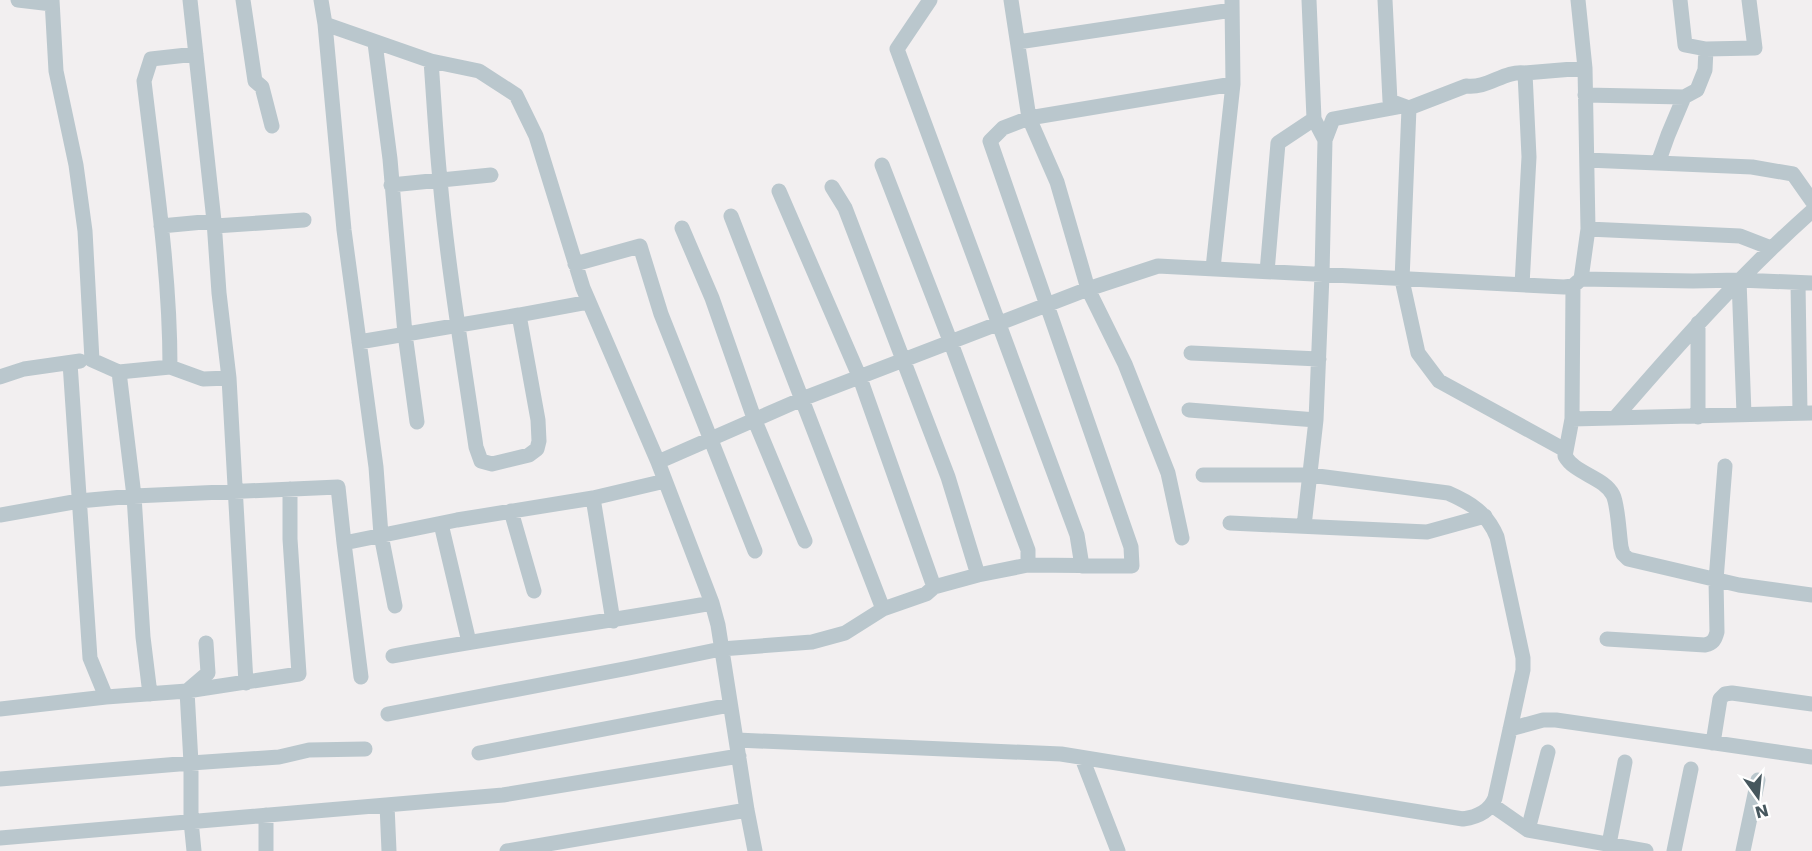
<svg xmlns="http://www.w3.org/2000/svg" width="1812" height="851" viewBox="0 0 1812 851" font-family="'DejaVu Sans',sans-serif">
  <style>
    .lines { fill: none; stroke-linecap: round; stroke-linejoin: round }
    .street { stroke: #bac7cd; stroke-width: 15 }
  </style>
  <rect width="100%" height="100%" fill="#f2eff0"/>
  <g class="lines">
    <path class="street" d="M18,0L52,4
      M52,0L56,71L76,165L85,231L92,360L119,372
      M190,0L214,221L219,293L229,378L246,683
      M243,0L255,81L262,87L272,126
      M321,0L325,24L431,61L479,71L516,95L536,136L583,288L658,462L712,603L718,625L747,810L755,851
      M930,0L897,49L1077,535L1082,566
      M1011,0L1029,118L1057,182L1088,289L1125,364L1168,473L1182,538
      M1232,0L1233,84
      M1385,0L1390,101L1409,108L1466,86C1488,89 1504,70 1525,73L1585,68L1588,229L1581,279
      M1578,0L1585,68
      M1680,0L1685,45L1706,49L1755,48L1749,0
      M325,24L344,230L376,467L381,535L395,606
      M1018,42L1232,10
      M375,43L390,159L405,334L417,422
      M1585,95L1684,97
      M1409,108L1402,280L1418,353L1439,381L1565,450
      M1325,140L1333,119L1403,106
      M1587,160L1752,167L1793,174L1812,201
      M1658,163L1668,135L1684,97L1697,90L1705,70L1706,49
      M882,165L951,343L1028,550V565
      M391,185L491,175
      M832,187L845,208L948,477L978,575
      M779,191L860,378L934,587
      M731,216L883,609
      M161,226L214,221
      M215,226L304,220
      M682,228L712,298L755,421L805,541
      M1588,229L1740,236L1771,248
      M575,264L640,246L661,314L755,551
      M1267,272L1278,143L1314,119
      M1739,280L1744,414
      M1798,283L1800,413
      M1522,285L1529,157L1525,73
      M1573,286L1572,419L1812,413
      M519,315L589,302
      M1698,323V417
      M359,342L519,315L538,420L539,441L537,449L529,455L492,464L481,461L476,447C463,358 448,269 440,180C436,140 434,101 431,61
      M1191,353L1319,359
      M70,363L90,658L106,697
      M170,367C170,271 155,176 144,81L151,59L196,54
      M0,377L24,369L80,361
      M1189,410L1316,420
      M1615,418C1678,345 1740,275 1812,211
      M1572,419L1565,456C1575,474 1604,477 1613,495C1618,505 1619,534 1621,547L1623,554L1628,559L1739,585L1812,595
      M658,462L802,399L1088,289L1158,266L1564,287L1573,286L1581,279L1693,281L1739,280L1812,283
      M511,511L534,591
      M0,515L79,501L134,496L338,487L344,543
      M1230,523L1427,532L1485,516
      M441,524L469,642
      M1304,526L1316,420L1322,275L1325,140L1314,119L1309,0
      M613,621L593,498L665,481
      M1607,639L1705,645C1713,643 1715,640 1717,632L1716,580L1725,466
      M393,656C499,636 606,622 712,603
      M361,677L344,543L457,520L593,498
      M150,694L143,637L134,496L119,372L170,367L203,379L229,378
      M0,709L106,697L187,691L299,674L290,539V489
      M388,714L629,668L721,649L812,642L845,633L883,609L926,594L934,587L978,575L1028,565L1132,566L1131,547L990,141L1003,128L1029,118L1233,84L1213,268
      M1510,729L1543,720H1556L1812,757
      M737,740L1061,754L1463,819C1477,817 1490,811 1495,798L1523,670V658L1497,537C1487,513 1471,503 1448,493L1310,475H1203
      M1713,743L1720,699L1725,694L1732,693L1812,704
      M479,753L730,705
      M1082,758L1118,851
      M0,779L191,763L279,757L309,750L365,749
      M387,805L389,851
      M1492,805L1528,830L1646,851
      M266,815V851
      M1528,830L1548,752
      M0,838L503,795L739,756
      M1609,844L1625,762
      M194,851L191,821V763L187,691L208,673L206,643
      M507,851L747,810
      M1674,851L1691,769
      M1743,851L1758,780"/>
  </g>
  <g transform="translate(1758 797) rotate(165)" stroke="#ffffff" stroke-width="4.5" paint-order="stroke">
  <path d="M0-4.5L10 22L0 15L-10 22Z" fill="#46575e"/>
  <text y="-9" font-size="16" font-weight="bold" text-anchor="middle" fill="#46575e">N</text>
  </g>
</svg>
